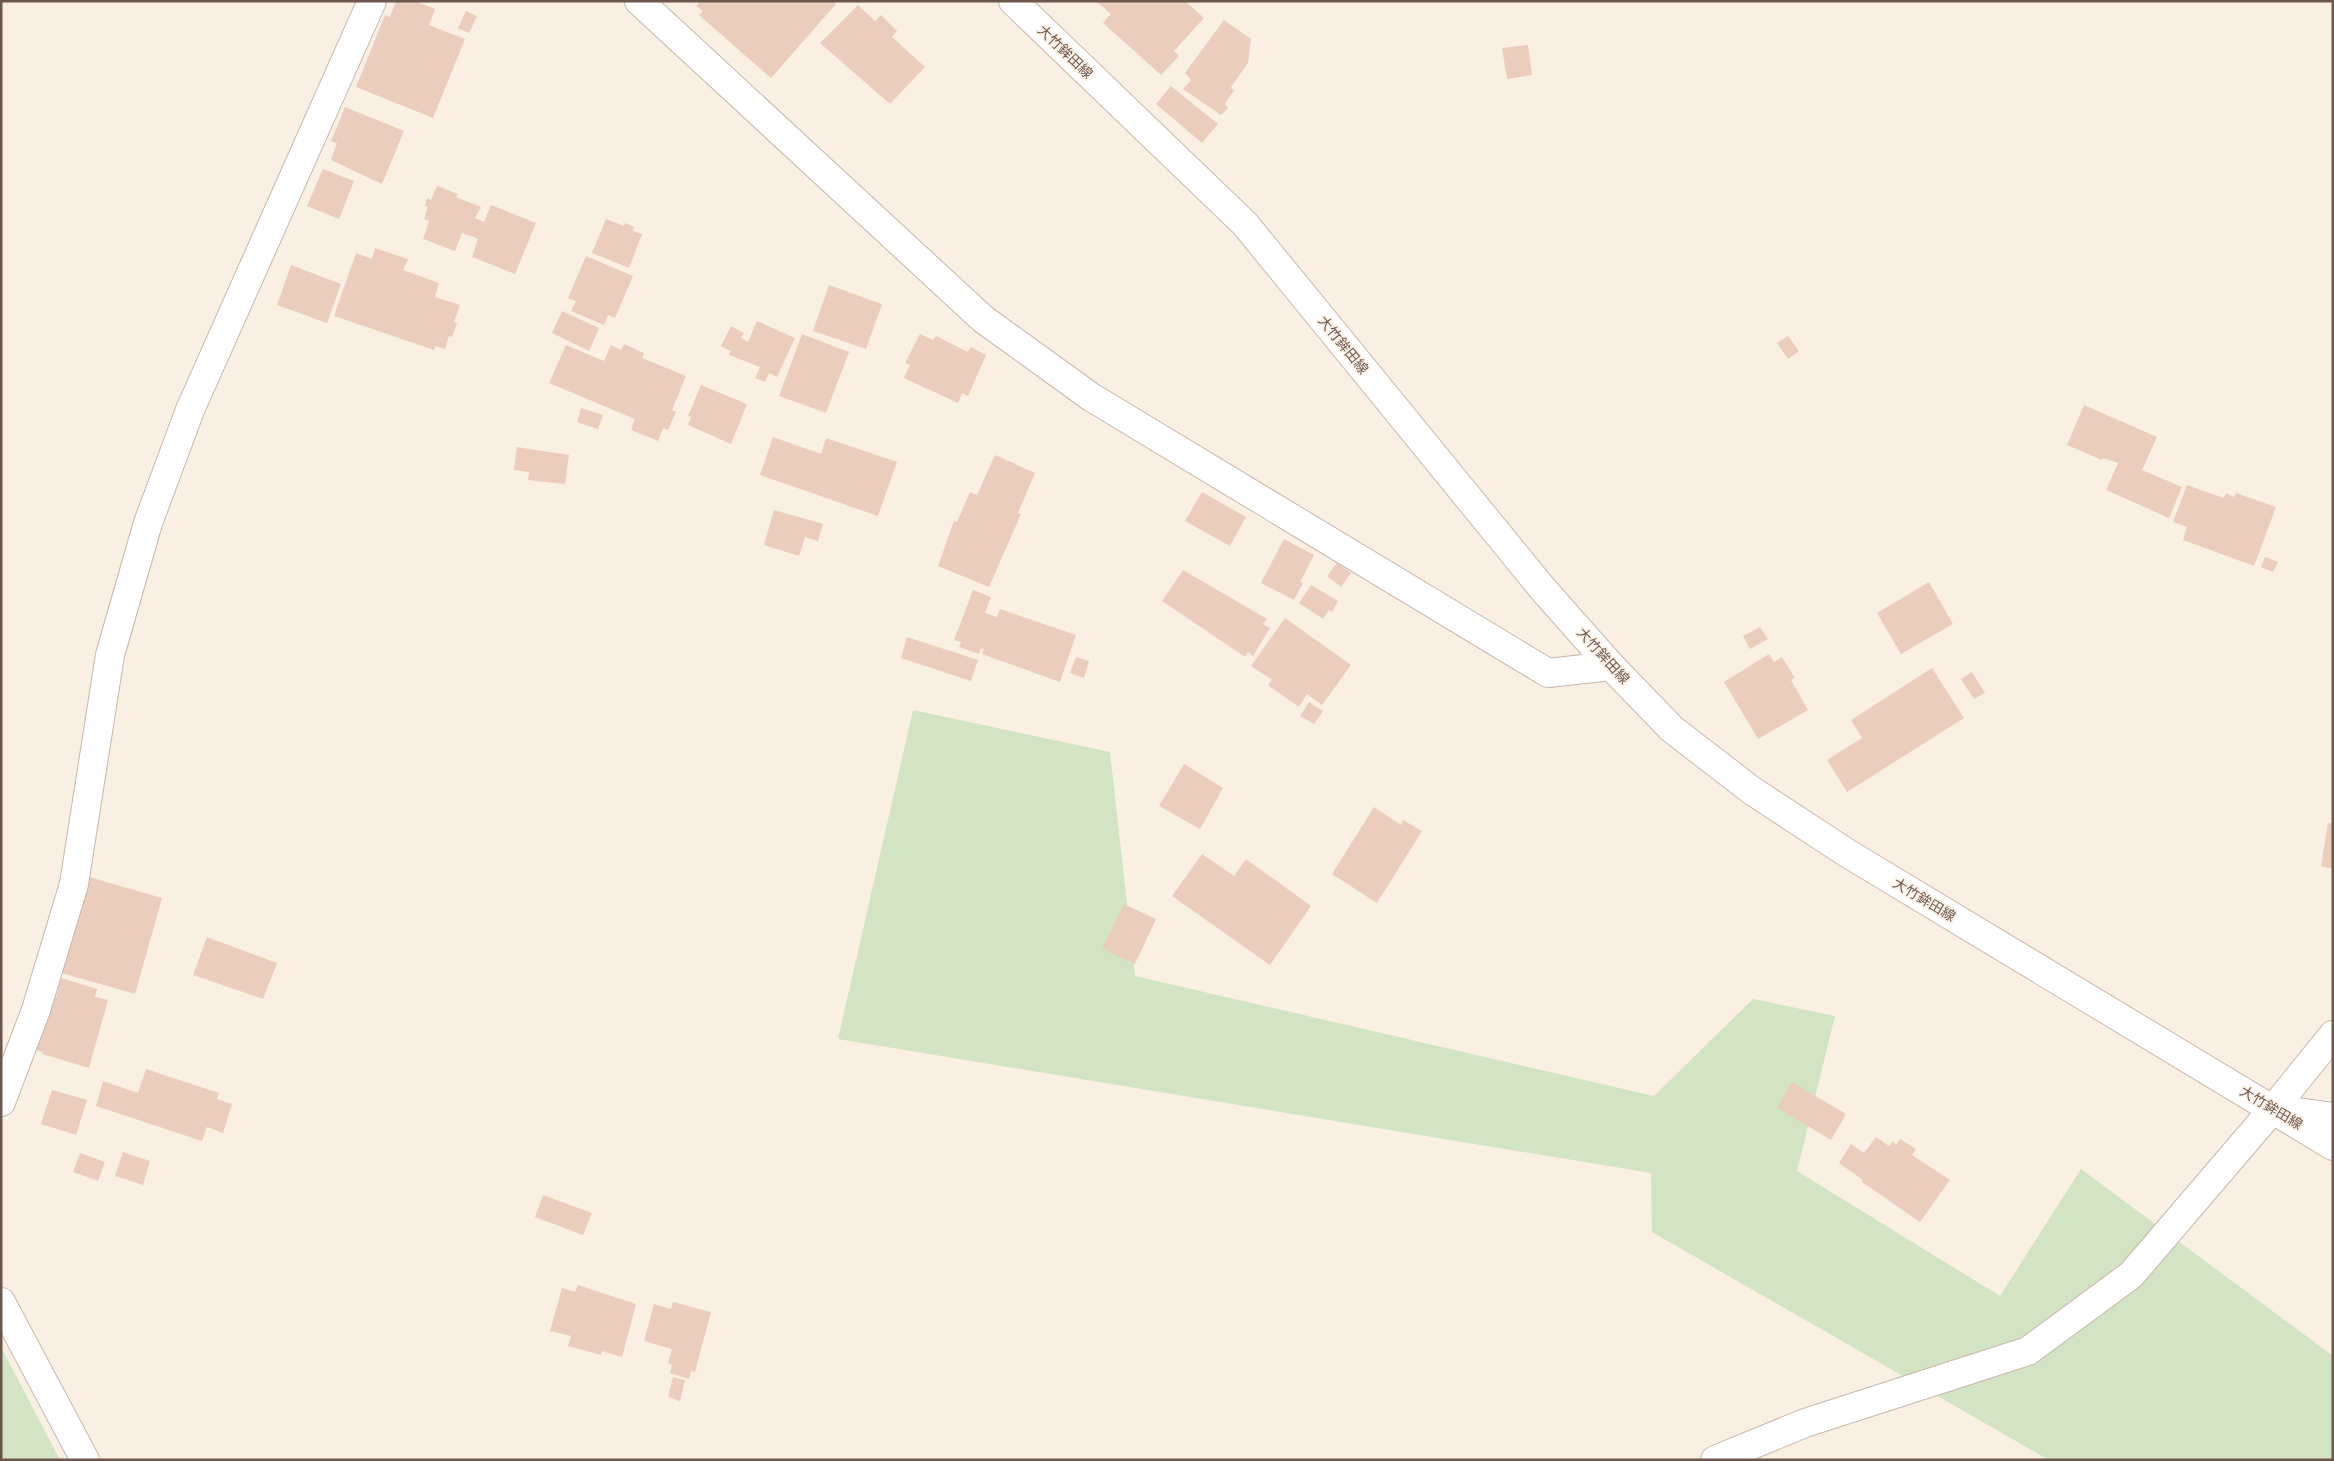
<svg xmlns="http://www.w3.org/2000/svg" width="2334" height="1461" viewBox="0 0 2334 1461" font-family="Signika,'Noto Sans JP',sans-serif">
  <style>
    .green { fill: #d2e4c3 }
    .building { fill: #ebcdbd }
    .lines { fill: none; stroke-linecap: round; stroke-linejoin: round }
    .street-casing { stroke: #c8b6ab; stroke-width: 30 }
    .secondary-casing { stroke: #cdb8ab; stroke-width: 30 }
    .street { stroke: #fff; stroke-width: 28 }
    .secondary { stroke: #fff; stroke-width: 28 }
    .labels { text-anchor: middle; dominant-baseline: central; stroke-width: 4; stroke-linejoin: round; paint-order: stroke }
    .street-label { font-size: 14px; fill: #6d564c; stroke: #fcf3e8 }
  </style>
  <rect width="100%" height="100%" fill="#f9efe3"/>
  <path class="green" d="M913,710L1110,752L1135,976L1654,1096L1753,999L1835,1016L1797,1171L2000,1296L2081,1169L2333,1356V1460H2049L1652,1232L1651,1173L838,1039Z
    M1,1347L60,1460H1Z"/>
  <path class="building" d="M396,1H415L435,9L429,25L465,39L433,118L356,87L385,15L390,17Z
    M700,1H833L836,4L771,78L699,15L703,11L696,6Z
    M1096,1H1185L1204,18L1174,51L1179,56L1161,75L1103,23L1111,14Z
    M858,5L875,21L881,15L897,31L892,37L925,67L890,104L820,43Z
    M466,11L477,16L469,33L458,28Z
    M1224,20L1251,39L1248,63L1231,87L1234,91L1225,103L1228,108L1221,115L1183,89L1191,80L1185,73Z
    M1528,45L1532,75L1507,79L1502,48Z
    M1171,86L1218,124L1202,143L1156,104Z
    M345,107L404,131L382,184L331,160L337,143L331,141Z
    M323,169L354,181L339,219L307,206Z
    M437,186L458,194L456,197L481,207L475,218L484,222L491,205L536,223L515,274L472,257L478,239L474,237L462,233L455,251L423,239L429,221L424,219L428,207L425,206L427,198L431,200Z
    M606,219L624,226L625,223L634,227L633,231L642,234L629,268L592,253Z
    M375,248L408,259L403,270L439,283L435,297L460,305L454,322L457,323L452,337L449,336L445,349L435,346L434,350L334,316L356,253L372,259Z
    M586,256L633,276L615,318L608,315L604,325L571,311L576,301L568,298Z
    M291,265L341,284L327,323L277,305Z
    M829,285L882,304L866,349L813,331Z
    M562,311L599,328L589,351L552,333Z
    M757,321L795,338L777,377L769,373L765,382L755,378L760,367L729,355L731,351L721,346L731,326L744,333L741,338L748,342Z
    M802,334L849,352L826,413L779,396Z
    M920,334L933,340L936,336L968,352L971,347L986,355L968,396L962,393L958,403L904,378L910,365L905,363Z
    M1788,336L1799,351L1788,359L1777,343Z
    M624,344L644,353L642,358L686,376L672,410L676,412L668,430L663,428L658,441L631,430L635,419L549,383L566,345L604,361L611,345L621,350Z
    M701,385L747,404L731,444L688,425L691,417L688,416Z
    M2084,405L2157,437L2142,470L2182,487L2169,518L2106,490L2118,463L2103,458L2102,460L2067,445Z
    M581,408L603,415L598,429L577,422Z
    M773,437L821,454L826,438L897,462L878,516L760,475Z
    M517,447L569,455L565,484L528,480L529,472L514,470Z
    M995,455L1035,473L1018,513L1021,514L989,587L938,566L954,521L957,522L970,492L977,495Z
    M2187,485L2224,498L2226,493L2234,497L2236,493L2276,507L2254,566L2183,540L2187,527L2173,522Z
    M1202,492L1246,517L1230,546L1185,521Z
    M774,510L823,524L818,541L805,537L799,556L764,545Z
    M1284,539L1314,555L1300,582L1303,583L1294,600L1261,583Z
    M2265,557L2278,562L2273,572L2261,567Z
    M1337,563L1351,573L1341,587L1327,576Z
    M1183,570L1267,619L1263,624L1270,628L1253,656L1248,652L1245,657L1162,601Z
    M1929,582L1953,624L1901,654L1877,613Z
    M1311,585L1338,601L1332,612L1329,610L1323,619L1299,603Z
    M973,590L991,597L985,613L997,617L1000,609L1076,635L1060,682L982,654L984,649L981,648L979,654L959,647L961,642L954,640Z
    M1285,618L1351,665L1322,705L1307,694L1299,707L1268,685L1272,680L1251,666Z
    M1760,627L1768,639L1750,649L1743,636Z
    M907,637L978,660L971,681L901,658Z
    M1769,654L1774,662L1782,657L1795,678L1791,680L1808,710L1758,739L1724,682Z
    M1076,657L1089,661L1084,678L1070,673Z
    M1932,668L1964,718L1847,792L1827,760L1862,738L1851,720Z
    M1972,672L1985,693L1974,699L1961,679Z
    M1309,702L1323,711L1314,724L1300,716Z
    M1184,764L1223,788L1200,829L1159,806Z
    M1374,807L1401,825L1403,820L1422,831L1377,903L1332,874Z
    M2328,823L2333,824V869L2321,866Z
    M1202,854L1234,876L1246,859L1311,906L1270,965L1172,896Z
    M82,875L162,898L135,994L55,971Z
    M1124,904L1156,919L1135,964L1102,949Z
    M207,937L277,963L263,999L193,975Z
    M61,978L97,989L95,997L108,1000L89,1068L42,1054L43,1052L33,1049L49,996L56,998Z
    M146,1069L219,1093L217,1099L232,1104L223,1133L207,1127L202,1141L96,1106L103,1081L138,1093Z
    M1792,1082L1846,1114L1831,1140L1777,1108Z
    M52,1090L87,1100L76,1135L41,1124Z
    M1876,1137L1889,1146L1893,1141L1896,1145L1900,1139L1916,1149L1912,1155L1950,1180L1920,1222L1862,1182L1863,1180L1839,1163L1851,1144L1864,1153Z
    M123,1152L150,1161L143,1185L115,1176Z
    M80,1153L105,1162L98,1181L73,1172Z
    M543,1195L592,1213L583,1235L535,1217Z
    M578,1285L636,1304L622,1357L602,1351L601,1355L568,1346L571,1336L550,1331L562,1288L575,1292Z
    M673,1302L711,1312L695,1372L691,1371L689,1379L670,1373L672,1365L668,1363L672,1349L644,1341L654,1304L671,1309Z
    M673,1377L685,1380L680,1401L668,1397Z"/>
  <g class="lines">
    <g class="street-casing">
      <path id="street" d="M639,1L983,319L1091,397L1548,673L1611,666
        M1,1102L36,1010L74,884L110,655L148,523L190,410L372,1
        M1,1302L85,1460
        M1715,1460L1805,1423L2028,1351L2131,1275L2273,1109L2333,1117"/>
    </g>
    <g class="secondary-casing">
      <path id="secondary" d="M1013,1L1245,224L1542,588L1611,666L1672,729L1751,790L1847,853L2333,1146
        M2273,1109L2333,1035"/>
    </g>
    <use href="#street" class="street"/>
    <use href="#secondary" class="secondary"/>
  </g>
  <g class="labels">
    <g class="street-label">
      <text transform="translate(1065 52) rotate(44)">大竹鉾田線</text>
      <text transform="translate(1343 345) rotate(51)">大竹鉾田線</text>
      <text transform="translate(1603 656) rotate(48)">大竹鉾田線</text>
      <text transform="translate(1924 900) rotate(31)">大竹鉾田線</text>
      <text transform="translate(2271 1108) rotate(31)">大竹鉾田線</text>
    </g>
  </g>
  <rect width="2334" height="1461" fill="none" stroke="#6d564c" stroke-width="5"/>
</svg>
